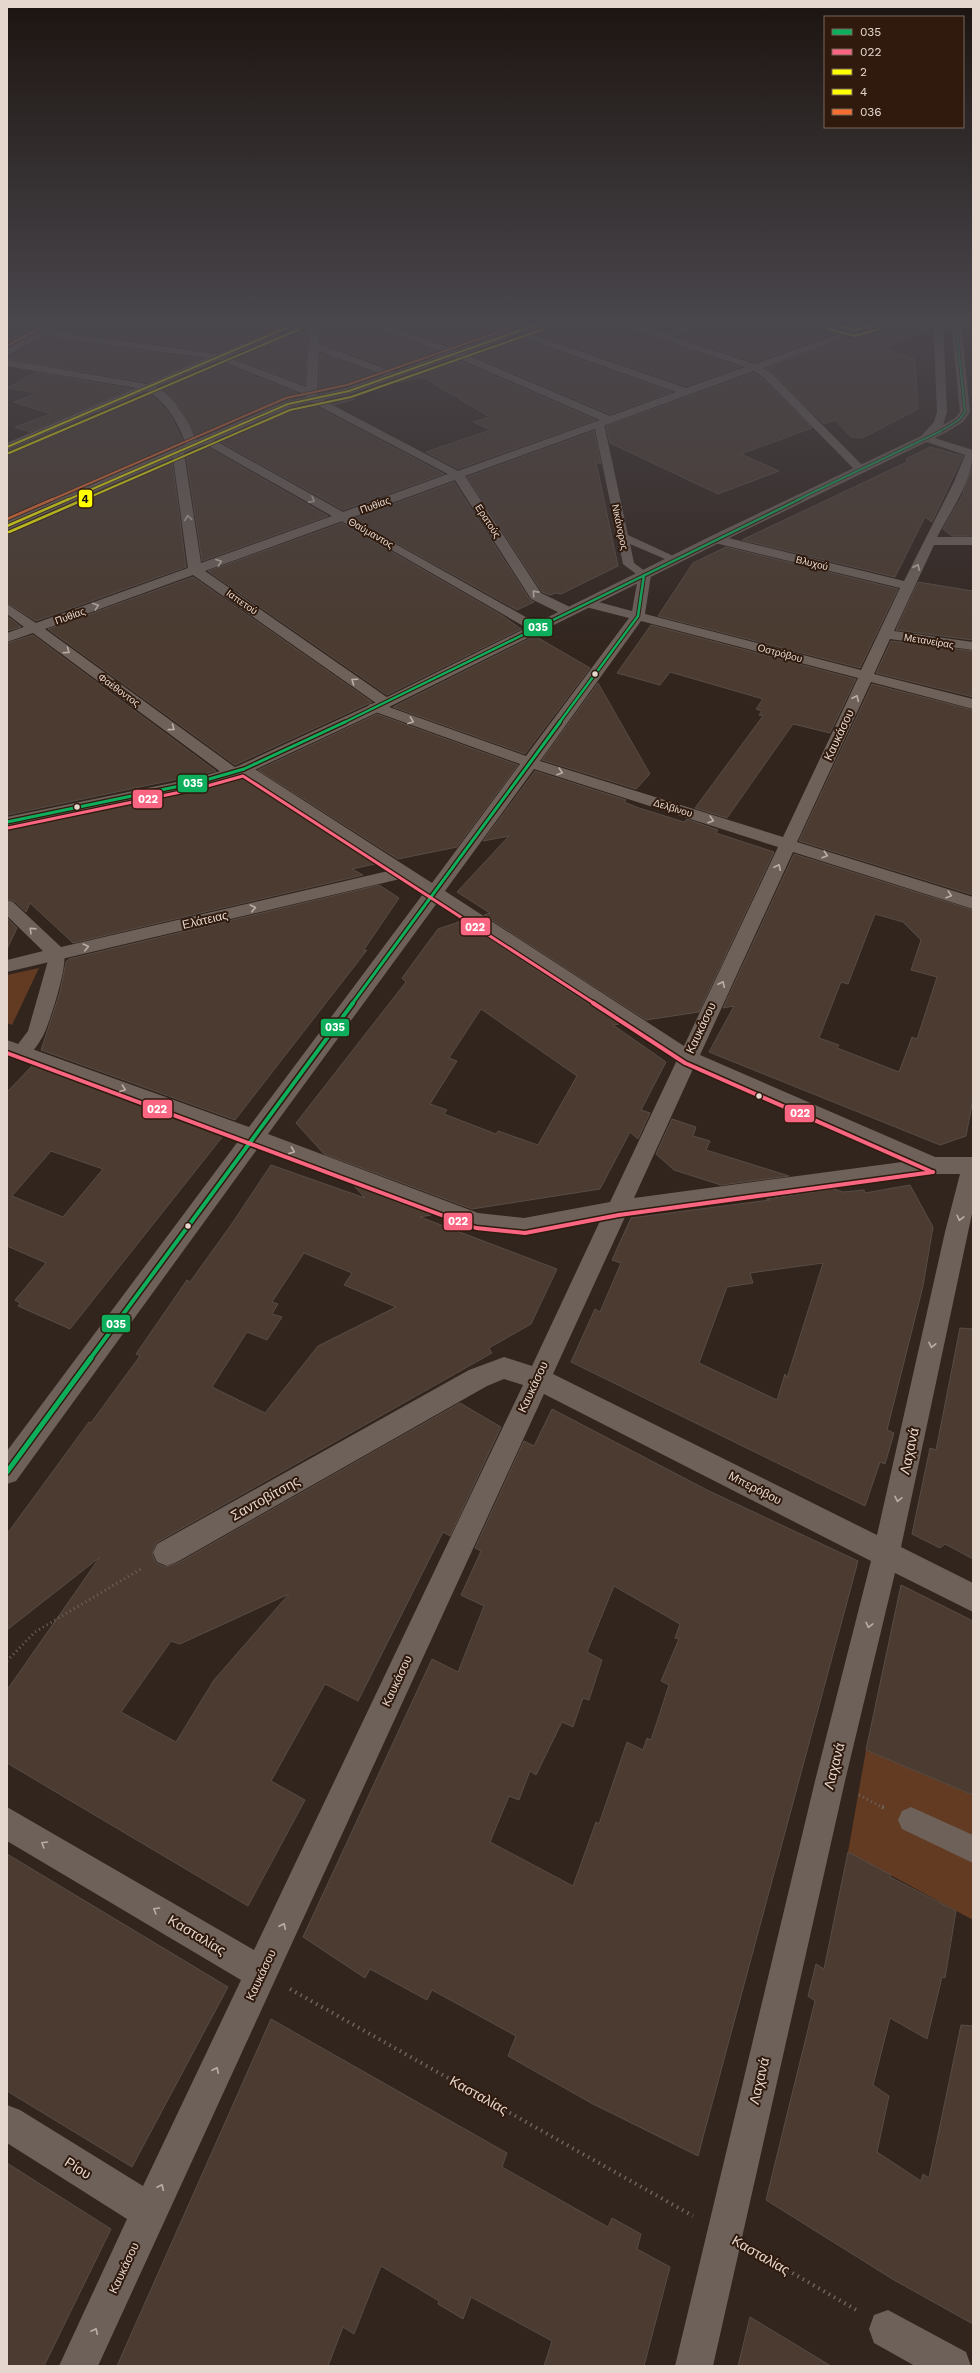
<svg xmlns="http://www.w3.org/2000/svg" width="980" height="2373" viewBox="0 0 980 2373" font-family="'Work Sans',sans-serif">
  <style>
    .green { fill: #633b22 }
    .building { fill: #4b3b30; stroke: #574c46; fill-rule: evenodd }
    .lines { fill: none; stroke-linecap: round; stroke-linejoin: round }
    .path-far2 { stroke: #6e645e; stroke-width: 1; stroke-dasharray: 0.5 1.5; stroke-linecap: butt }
    .path-far1 { stroke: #6e645e; stroke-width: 3; stroke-dasharray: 1 3.5; stroke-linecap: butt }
    .path { stroke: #6e645e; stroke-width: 4; stroke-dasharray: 1.5 4.5; stroke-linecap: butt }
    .pedestrian { fill: #6d615a; fill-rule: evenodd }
    .minor { fill: #6d615a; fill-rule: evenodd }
    .tertiary { fill: #6d615a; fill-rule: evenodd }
    .bus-1-far4-casing { stroke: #2f1a0d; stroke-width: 3.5 }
    .bus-1-far3-casing { stroke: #2f1a0d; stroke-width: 4.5 }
    .bus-1-far2-casing { stroke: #2f1a0d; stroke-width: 5.5 }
    .bus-1-far1-casing { stroke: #2f1a0d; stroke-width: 7 }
    .bus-1-casing { stroke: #2f1a0d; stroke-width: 8 }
    .bus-2-far1-casing { stroke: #2f1a0d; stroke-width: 5.5 }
    .bus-2-casing { stroke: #2f1a0d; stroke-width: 7 }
    .bus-3-far1-casing { stroke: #2f1a0d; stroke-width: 3.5 }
    .bus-3-casing { stroke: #2f1a0d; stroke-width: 4.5 }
    .bus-4-far1-casing { stroke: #2f1a0d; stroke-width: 3.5 }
    .bus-4-casing { stroke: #2f1a0d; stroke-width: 4.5 }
    .bus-5-far1-casing { stroke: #2f1a0d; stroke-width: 3.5 }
    .bus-5-casing { stroke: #2f1a0d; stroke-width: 4.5 }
    .bus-1-far4 { stroke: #0daf5c; stroke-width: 2 }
    .bus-1-far3 { stroke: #0daf5c; stroke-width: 2.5 }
    .bus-1-far2 { stroke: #0daf5c; stroke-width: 3 }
    .bus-1-far1 { stroke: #0daf5c; stroke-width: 4 }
    .bus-1 { stroke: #0daf5c; stroke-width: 5 }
    .bus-2-far1 { stroke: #fa6682; stroke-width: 3 }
    .bus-2 { stroke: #fa6682; stroke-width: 4 }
    .bus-3-far1 { stroke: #ff0; stroke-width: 2 }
    .bus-3 { stroke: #ff0; stroke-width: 2.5 }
    .bus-4-far1 { stroke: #ff0; stroke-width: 2 }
    .bus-4 { stroke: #ff0; stroke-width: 2.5 }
    .bus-5-far1 { stroke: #f46f30; stroke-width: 2 }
    .bus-5 { stroke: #f46f30; stroke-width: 2.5 }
    .oneway { stroke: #bcaea5 }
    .bus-dot { fill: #e6d7ce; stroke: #2f1a0d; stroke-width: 1.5 }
    .labels { text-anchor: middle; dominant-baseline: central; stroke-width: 4; stroke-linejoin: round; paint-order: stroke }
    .far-street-label { font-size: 10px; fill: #e6d7ce; stroke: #2f1a0d }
    .street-label { font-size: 12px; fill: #e6d7ce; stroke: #2f1a0d }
    .near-street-label { font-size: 14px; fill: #e6d7ce; stroke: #2f1a0d }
    .line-badge { stroke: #2f1a0d; stroke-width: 1.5 }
    .badge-label { font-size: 11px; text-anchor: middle; font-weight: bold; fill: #fff }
    .pale-badge-label { font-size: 11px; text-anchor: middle; font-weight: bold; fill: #111 }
  </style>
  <rect width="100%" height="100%" fill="#32251e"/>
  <path class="green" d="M39,968L12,1025L7,1023V975Z
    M866,1750L973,1795V1920L848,1852Z"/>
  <path class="building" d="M7,323H51L7,347Z
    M67,323H287L217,352L56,330Z
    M304,323H309L305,385L231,357Z
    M321,323H369L371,326L442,353L394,370L321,343Z
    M387,323H484L503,332L456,348Z
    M548,323H617L620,326L740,367L686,386L529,332Z
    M636,323H692L667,333Z
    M707,323H865L755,362L678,337Z
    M883,324L932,327L884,349L915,359L918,409L862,438L851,437L835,420L824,424L766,368Z
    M43,337H44L201,359L147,382L7,359Z
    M516,337L672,392L610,414L469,354Z
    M320,353L380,375L319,393Z
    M455,359L596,420L458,469L426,452L491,430L473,422L490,417L423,377L375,387Z
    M219,362L304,396L283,401L197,438L181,409L159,387Z
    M36,372L131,389L30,432L15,427L51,414L14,402L37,393L8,388Z
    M754,373L762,378L812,428L741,454L779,471L718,494L610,443L606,426Z
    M147,393L159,402L170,415L184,443L7,519V451Z
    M349,395L355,399L335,405L327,401Z
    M311,404L444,474L343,510L217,440L291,408Z
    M594,431L601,464L596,462L618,566L561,594L556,593L550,595L542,592L467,477Z
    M205,446L328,516L202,561L186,454Z
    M930,447L963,456L932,522L925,517L895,577L742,540L907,462L906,459Z
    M172,460L186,567L36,621L7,603V531Z
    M973,464V536H952L943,529L962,496Z
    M454,482L530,600L534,602L517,610L353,519Z
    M342,523L503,616L521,629L387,695L208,571Z
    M726,547L898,589L860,668L658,616L693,563Z
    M193,577L372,702L235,765L48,629Z
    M918,582L973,591V640L896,630Z
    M7,616L21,627L7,631Z
    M651,625L856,679L830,733L793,724L727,818L695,808L763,716L759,715L762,711L756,709L763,699L670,672L660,685L617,673Z
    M33,635L216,771L7,815V643Z
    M535,636L590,668L525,754L393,707Z
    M891,641L973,651V697L876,673Z
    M598,683L650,774L636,789L542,760Z
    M872,684L973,710V895L799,841Z
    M377,714L518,765L457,847L398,859L258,770Z
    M535,771L626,800L624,802L639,808L684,822L687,819L718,830L716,833L774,852L699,1012L646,1020L484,915L490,913L457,892L509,836L483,841Z
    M241,776L375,864L352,869L363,875L73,943L30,903L26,912L14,901L7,899V828L199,788Z
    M794,854L973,910V1099L966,1136L940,1145L709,1052L734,1006L723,1008ZM875,914L903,922L921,940L911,970L937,977L917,1039L912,1037L899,1072L837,1048L839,1045L819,1038L841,982L848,984Z
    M379,885L399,898L363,951L367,950L235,1120L41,1050L60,992L66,962L69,959Z
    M7,918L17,928L7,949Z
    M462,921L619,1024L613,1025L666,1062L641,1110L650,1113L638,1139L630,1132L600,1189L472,1209L324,1154L296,1123L406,982L402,978L438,929ZM481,1009L577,1076L538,1145L498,1131L496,1134L444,1114L447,1110L430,1104L457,1061L449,1058Z
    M32,1066L223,1136L70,1329L18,1306L20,1303L15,1300L46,1263L7,1246V1092ZM51,1151L103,1169L63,1217L12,1196Z
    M672,1119L696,1127L693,1136L710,1141L706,1150L789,1176L721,1185L674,1170L656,1154Z
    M271,1165L365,1198L354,1186L431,1215L420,1217L557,1269L531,1324L489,1348L492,1353L156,1543L152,1554L156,1563L166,1567L178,1563L460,1403L501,1427L450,1536L443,1532L358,1701L325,1684L271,1781L305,1800L248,1906L7,1763V1690L100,1557L7,1630V1534L89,1422L91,1423L140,1356L136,1354L187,1280L190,1282L231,1225ZM304,1253L352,1273L344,1285L396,1307L318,1346L265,1413L212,1387L247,1332L267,1340L282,1317L272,1314L278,1304L272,1302ZM289,1594L214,1680L176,1742L121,1712L171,1641L180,1644Z
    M910,1185L933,1227L923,1286L887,1430L894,1433L885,1464L880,1462L865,1506L571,1362L595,1309L600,1312L621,1263L612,1260L631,1218L770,1200L766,1199L834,1189L843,1192L864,1190L865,1193ZM823,1263L787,1378L785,1374L777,1400L699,1363L727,1287L753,1283L750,1273Z
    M960,1328L973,1329V1559L945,1544L940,1548L912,1534L930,1448L936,1450Z
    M552,1409L709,1491L858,1561L698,2156L591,2103L508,2056L516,2036L432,1990L427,2000L370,1969L365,1978L303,1937L432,1659L458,1672L484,1606L461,1595L481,1551L475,1548L524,1441L534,1446ZM614,1586L680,1624L675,1638L679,1639L661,1681L669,1685L651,1740L647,1738L643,1750L627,1742L599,1824L596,1822L573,1886L490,1842L509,1796L519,1800L530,1771L536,1775L562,1722L573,1727L583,1698L589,1700L602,1660L587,1652Z
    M901,1585L973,1621V1795L866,1750Z
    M848,1852L891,1875L890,1877L956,1911L945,1978L942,1977L927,2039L890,2018L873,2085L889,2096L877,2152L921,2181L923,2174L929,2178L961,2025L973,2026V2324L894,2280L766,2200L815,2001L808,1996L816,1964L824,1969Z
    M7,1854L228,1987L132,2167L7,2091Z
    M271,2019L507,2153L502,2167L608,2227L612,2218L641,2234L637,2249L670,2267L644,2366H544L552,2341L471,2297L463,2319L438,2304L439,2301L381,2266L354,2334L343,2327L328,2366H117Z
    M7,2163L111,2229L44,2366H7Z
    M750,2317L831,2366H738Z"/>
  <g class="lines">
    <path class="path-far2" d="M722,323L768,340"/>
    <path class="path-far1" d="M7,1661L35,1632L141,1569
      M859,1795L884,1808"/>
    <path class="path" d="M882,1807L885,1808
      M290,1989L693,2216
      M756,2252L858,2311"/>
    <path class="pedestrian" d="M695,323H706L668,339L661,337Z
      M599,421L604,424L628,535L682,560L676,563L672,562L630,544L634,563L650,575L648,577H640L623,564L594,424Z
      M342,514L540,625L542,628L540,631H532L338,519L337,517Z
      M57,949L63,950C70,961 50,1021 44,1034C41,1040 33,1053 27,1056C23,1059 19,1058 15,1056L12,1052L28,1031L51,950Z
      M911,1807L973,1835V1863L902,1829L898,1820L902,1811Z"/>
    <path class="minor" d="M290,323H303L227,357L306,387L310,323H320L319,344L394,372L446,353L372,325L370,323H383L456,350L507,332L485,323H498L516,329L534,323H547L525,332L686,388L745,367L620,325L618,323H632L755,364L869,323H882L763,368L771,373L864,467L866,469L864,471H856L763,377L754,371L465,476L541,593L574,609L576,612L574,615H564L531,599L455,480L205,571L391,700L394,703L389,707L526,756L629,618L582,606L580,603L587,599L632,611L639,572H649L651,575L645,614L861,670L900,588L711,542L710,539L716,535L904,581L954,482L965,455L921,440L919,438L925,435L973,450C973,481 951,510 937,537H973V545H934L894,631L973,642V650L890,639L874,674L973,699V709L871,682L797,842L973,897V909L793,852L700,1055L935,1157H973V1209L901,1547L973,1583V1612L895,1573L845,1781L713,2366H675L815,1781L871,1561L544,1394L98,2366H59L127,2219L7,2143V2105L20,2110L143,2186L241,1980L7,1841V1807L254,1950L523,1385L504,1379L487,1386L177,1562L167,1566L157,1562L153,1553L157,1544L469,1370L504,1357L532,1366L600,1221L524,1236L477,1231L258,1148L16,1481L7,1484V1451L239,1140L7,1055V1040L249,1127L423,894L400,879L7,972V960L43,951L7,916V900L13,902L61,947L388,871L239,773L231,777L225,775L33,633L7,642V633L24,627L7,614V604L36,623L188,568L173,458L7,530V521L186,444C178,423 167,402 147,391L7,450V443L136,388L7,366V360L147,384L206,358L44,336L39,333L44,330L217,354ZM516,335L676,392L610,416L465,354ZM319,351L384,375L346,388L317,395ZM455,357L600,420L458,471L323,400L353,393ZM219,360L306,395V397L284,402L196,440C188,420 175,398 156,387ZM311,402L448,474L343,512L214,440L291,407ZM205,444L332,516L201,563L184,453ZM193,575L376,703L370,704L367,707L370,710L520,764L432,883L250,766L244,764L236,768L45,629ZM641,621L858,678L783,837L540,761ZM534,769L778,847L684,1046L445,891ZM437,903L677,1060L610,1202L524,1218L478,1213L268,1134ZM693,1069L902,1162L634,1198ZM933,1174H960L945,1232L877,1535L553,1374L625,1217Z
      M888,2310L966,2352L971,2366H915L874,2343L869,2329L874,2315Z"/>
    <path class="tertiary" d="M54,323H66L7,356V349Z
      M933,323H943L947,412L943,425L955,418L960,412L951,323H961L970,412L963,422L945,433L721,542L391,706L250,772L199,787L7,827V817L196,778L238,766L381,700L711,536L921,436L934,422L937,412Z"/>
    <g class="bus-1-far4-casing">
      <path id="bus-1-far4" d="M797,500L941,431L959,420L965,412L956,323"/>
    </g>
    <g class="bus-1-far3-casing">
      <path id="bus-1-far3" d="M343,723L800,499
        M559,723L638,616L644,575"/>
    </g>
    <g class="bus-1-far2-casing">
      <path id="bus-1-far2" d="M7,822L199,782L244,769L345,722
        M352,1004L560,722"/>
    </g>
    <g class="bus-1-far1-casing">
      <path id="bus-1-far1" d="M90,1359L353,1003"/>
    </g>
    <g class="bus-1-casing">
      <path id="bus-1" d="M7,1472L91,1358"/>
    </g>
    <g class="bus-2-far1-casing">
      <path id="bus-2-far1" d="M8,828L200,788L243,776L595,1004"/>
    </g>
    <g class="bus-2-casing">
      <path id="bus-2" d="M593,1003L685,1063L930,1171
        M7,1053L476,1228L525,1233L619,1215L933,1172"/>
    </g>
    <g class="bus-3-far1-casing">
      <path id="bus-3-far1" d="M830,323L855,330L877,323
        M7,447L298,323
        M67,500L288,404L349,391L542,323"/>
    </g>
    <g class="bus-3-casing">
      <path id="bus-3" d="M7,526L69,499"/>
    </g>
    <g class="bus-4-far1-casing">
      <path id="bus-4-far1" d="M828,329L855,336L879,329
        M9,453L300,329
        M83,500L290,410L351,397L544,329"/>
    </g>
    <g class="bus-4-casing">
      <path id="bus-4" d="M9,532L85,499"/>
    </g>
    <g class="bus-5-far1-casing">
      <path id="bus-5-far1" d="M7,346L49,323
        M51,500L286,398L347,385L525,323"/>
    </g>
    <g class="bus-5-casing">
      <path id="bus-5" d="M7,519L53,499"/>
    </g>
    <use href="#bus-1-far4" class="bus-1-far4"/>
    <use href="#bus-1-far3" class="bus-1-far3"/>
    <use href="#bus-1-far2" class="bus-1-far2"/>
    <use href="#bus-1-far1" class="bus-1-far1"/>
    <use href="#bus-1" class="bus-1"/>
    <use href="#bus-2-far1" class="bus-2-far1"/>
    <use href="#bus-2" class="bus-2"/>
    <use href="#bus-3-far1" class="bus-3-far1"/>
    <use href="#bus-3" class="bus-3"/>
    <use href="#bus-4-far1" class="bus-4-far1"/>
    <use href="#bus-4" class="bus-4"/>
    <use href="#bus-5-far1" class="bus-5-far1"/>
    <use href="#bus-5" class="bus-5"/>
  </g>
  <defs><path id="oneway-chevron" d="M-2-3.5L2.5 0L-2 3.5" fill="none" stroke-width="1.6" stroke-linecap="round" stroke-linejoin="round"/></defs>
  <g class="oneway">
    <use href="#oneway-chevron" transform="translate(312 500) rotate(29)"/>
    <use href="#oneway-chevron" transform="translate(188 518) rotate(-98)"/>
    <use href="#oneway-chevron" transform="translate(219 562) rotate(-20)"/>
    <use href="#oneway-chevron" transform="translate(917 567) rotate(-65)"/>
    <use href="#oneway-chevron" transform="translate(535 593) rotate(-132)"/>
    <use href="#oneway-chevron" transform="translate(96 606) rotate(-20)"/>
    <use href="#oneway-chevron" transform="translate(67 651) rotate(36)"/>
    <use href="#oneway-chevron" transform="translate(354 681) rotate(-145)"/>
    <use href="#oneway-chevron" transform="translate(856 698) rotate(-65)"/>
    <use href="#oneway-chevron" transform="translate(411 721) rotate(20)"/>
    <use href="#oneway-chevron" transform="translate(172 728) rotate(36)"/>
    <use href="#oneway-chevron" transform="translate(560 772) rotate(17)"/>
    <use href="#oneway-chevron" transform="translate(711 820) rotate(17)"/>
    <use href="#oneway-chevron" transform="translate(825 855) rotate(18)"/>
    <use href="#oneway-chevron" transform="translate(778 867) rotate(-65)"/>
    <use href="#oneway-chevron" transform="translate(949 895) rotate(18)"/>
    <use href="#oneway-chevron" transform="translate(253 908) rotate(-13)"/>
    <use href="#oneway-chevron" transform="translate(32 930) rotate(-136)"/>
    <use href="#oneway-chevron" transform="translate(86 947) rotate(-13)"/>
    <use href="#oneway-chevron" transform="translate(722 984) rotate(-65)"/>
    <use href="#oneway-chevron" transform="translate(123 1089) rotate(20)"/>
    <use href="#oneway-chevron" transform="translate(292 1151) rotate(21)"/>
    <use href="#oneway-chevron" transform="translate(960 1218) rotate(104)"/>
    <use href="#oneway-chevron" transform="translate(932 1345) rotate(102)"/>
    <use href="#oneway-chevron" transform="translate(898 1499) rotate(102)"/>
    <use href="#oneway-chevron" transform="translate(869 1625) rotate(104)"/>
    <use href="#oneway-chevron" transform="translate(44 1844) rotate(-149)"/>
    <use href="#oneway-chevron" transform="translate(156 1910) rotate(-149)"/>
    <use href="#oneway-chevron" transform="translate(283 1926) rotate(-65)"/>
    <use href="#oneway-chevron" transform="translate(216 2070) rotate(-65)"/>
    <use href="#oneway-chevron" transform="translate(161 2187) rotate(-65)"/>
    <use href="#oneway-chevron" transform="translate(95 2331) rotate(-65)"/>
  </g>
  <linearGradient id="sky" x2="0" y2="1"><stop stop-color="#1c1410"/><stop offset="0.49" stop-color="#49464c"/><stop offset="1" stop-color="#49464c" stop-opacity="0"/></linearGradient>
  <rect width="980" height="655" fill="url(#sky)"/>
  <g class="bus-dot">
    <circle cx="595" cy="674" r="3.5"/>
    <circle cx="77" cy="807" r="3.5"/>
    <circle cx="759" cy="1096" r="3.5"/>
    <circle cx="188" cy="1226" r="3.5"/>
  </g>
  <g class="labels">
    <g class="far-street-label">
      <text transform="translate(375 505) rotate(-20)">Πυθίας</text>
      <text transform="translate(488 521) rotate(57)">Ερατούς</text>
      <text transform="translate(620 527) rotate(78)">Νικάνορος</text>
      <text transform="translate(371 533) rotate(30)">Θαύμαντος</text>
      <text transform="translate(812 563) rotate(14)">Βλυχού</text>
      <text transform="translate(242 602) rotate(35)">Ιαπετού</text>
      <text transform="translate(70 616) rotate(-20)">Πυθίας</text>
      <text transform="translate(929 641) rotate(9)">Μετανείρας</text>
      <text transform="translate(780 653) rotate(15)">Οστρόβου</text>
      <text transform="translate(119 690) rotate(36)">Φαέθοντος</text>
      <text transform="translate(673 808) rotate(17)">Δελβίνου</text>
    </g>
    <g class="street-label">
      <text transform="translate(839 735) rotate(-65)">Καυκάσου</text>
      <text transform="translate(205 920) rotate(-13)">Ελάτειας</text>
      <text transform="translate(701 1028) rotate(-65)">Καυκάσου</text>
      <text transform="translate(533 1387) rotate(-65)">Καυκάσου</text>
      <text transform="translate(755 1488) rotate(27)">Μπερόβου</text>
      <text transform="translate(397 1681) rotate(-65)">Καυκάσου</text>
      <text transform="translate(261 1975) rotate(-65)">Καυκάσου</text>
      <text transform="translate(124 2268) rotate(-65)">Καυκάσου</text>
    </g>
    <g class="near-street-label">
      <text transform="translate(909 1451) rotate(-78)">Λαχανά</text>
      <text transform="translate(265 1498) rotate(-29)">Σαντοβίτσης</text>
      <text transform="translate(834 1766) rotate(-76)">Λαχανά</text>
      <text transform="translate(197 1935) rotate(31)">Κασταλίας</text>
      <text transform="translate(759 2081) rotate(-77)">Λαχανά</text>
      <text transform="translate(479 2095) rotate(29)">Κασταλίας</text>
      <text transform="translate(78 2168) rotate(32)">Ρίου</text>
      <text transform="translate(761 2255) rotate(30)">Κασταλίας</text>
    </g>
  </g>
  <g class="line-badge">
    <rect x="78" y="489" width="15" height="19" rx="4" fill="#ff0"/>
    <rect x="523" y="618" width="30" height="19" rx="4" fill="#0daf5c"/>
    <rect x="177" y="774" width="31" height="19" rx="4" fill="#0daf5c"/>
    <rect x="132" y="789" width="31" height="20" rx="4" fill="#fa6682"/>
    <rect x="460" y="917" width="31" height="19" rx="4" fill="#fa6682"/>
    <rect x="320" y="1018" width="30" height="19" rx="4" fill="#0daf5c"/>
    <rect x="142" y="1099" width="31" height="20" rx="4" fill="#fa6682"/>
    <rect x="784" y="1104" width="31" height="19" rx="4" fill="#fa6682"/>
    <rect x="443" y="1212" width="30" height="19" rx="4" fill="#fa6682"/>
    <rect x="101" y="1314" width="30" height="19" rx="4" fill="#0daf5c"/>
  </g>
  <g class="badge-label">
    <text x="538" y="631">035</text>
    <text x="193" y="787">035</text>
    <text x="148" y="803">022</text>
    <text x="475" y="931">022</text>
    <text x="335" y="1031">035</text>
    <text x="157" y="1113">022</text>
    <text x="800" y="1117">022</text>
    <text x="458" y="1225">022</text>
    <text x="116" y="1328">035</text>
  </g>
  <g class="pale-badge-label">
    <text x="85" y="503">4</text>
  </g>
  <rect width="980" height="2373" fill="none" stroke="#e6d7ce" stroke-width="16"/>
  <rect x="824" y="16" width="140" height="112" fill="#2f1a0d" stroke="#78665a"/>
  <rect x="832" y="29" width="20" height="6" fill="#0daf5c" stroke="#78665a"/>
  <text x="860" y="36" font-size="12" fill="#e6d7ce">035</text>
  <rect x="832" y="49" width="20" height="6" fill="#fa6682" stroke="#78665a"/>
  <text x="860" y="56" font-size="12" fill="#e6d7ce">022</text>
  <rect x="832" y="69" width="20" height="6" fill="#ffff00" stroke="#78665a"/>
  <text x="860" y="76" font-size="12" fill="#e6d7ce">2</text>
  <rect x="832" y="89" width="20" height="6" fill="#ffff00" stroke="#78665a"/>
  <text x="860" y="96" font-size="12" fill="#e6d7ce">4</text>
  <rect x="832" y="109" width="20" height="6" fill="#f46f30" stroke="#78665a"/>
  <text x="860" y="116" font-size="12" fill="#e6d7ce">036</text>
</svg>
